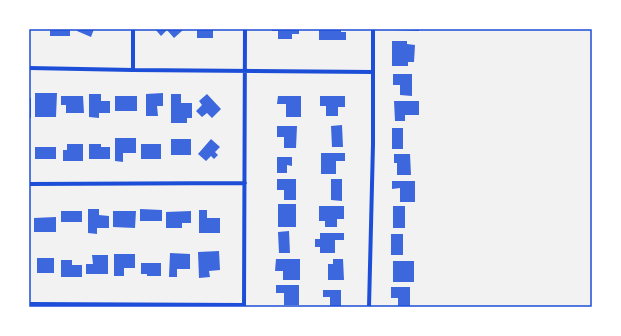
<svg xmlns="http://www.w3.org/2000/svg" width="621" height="336" viewBox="0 0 621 336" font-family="Manrope,sans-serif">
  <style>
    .building { fill: #3d67dc }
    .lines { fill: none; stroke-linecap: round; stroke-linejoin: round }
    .minor { stroke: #1d4ed8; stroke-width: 4 }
    .neatline { fill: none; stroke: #1d4ed8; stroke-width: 1.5 }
  </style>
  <rect width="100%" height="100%" fill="#f2f2f2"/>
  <path class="building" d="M50,29H70V36H50Z
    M78,29H94L91,37L77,31Z
    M155,29H181L183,30L174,38L167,30L161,36Z
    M197,29H213V38H197Z
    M272,29H299V34H292V39H278V31H272Z
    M319,29H341V32H346V40H319Z
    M392,29H419V31L392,30Z
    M392,41H407V44L415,45L414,62H408V66H392Z
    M393,74H412V96L400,95V85H393Z
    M35,93H57L56,117H35Z
    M163,93V106H157L158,116H146V94Z
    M89,94H101V101H110V113H99V118L89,117Z
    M171,94H181V103H192V118H187V123H171Z
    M207,94L221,109L212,118L207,113L202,117L196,111L202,105L199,101Z
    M61,96H83L84,113H66V105H61Z
    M115,96H137V111H115Z
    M278,96H301V117H286V104H277Z
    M320,96H345V107H338V116H326V106H320Z
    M29,98H31V118H29Z
    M394,101H419V115H405V121H395Z
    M342,125L343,147H332L331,126Z
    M277,126H297L296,148H284V137H277Z
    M392,128H403V149H392Z
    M115,138H136V153H123V162L115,161Z
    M171,139H191V155H171Z
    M211,139L220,147L215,152L218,155L214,159L211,156L206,161L198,154Z
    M67,144H83V161H63V150H67Z
    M89,144H101V147H110V159H89Z
    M141,144H161V159H141Z
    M35,147H56V159H35Z
    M321,153H345V161H336V174H321Z
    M394,154H410L411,175H397V163H394Z
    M277,157H292V166L287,165V173H277Z
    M277,179H296V200H284V190H277Z
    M331,179H342V201L331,200Z
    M392,181H415V202H400V188L392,189Z
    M278,204H296V227H278Z
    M319,206H344V219H337V227H325V221H319Z
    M393,206H405V228H393Z
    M88,209H99V215L109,216V228H97V234L88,233Z
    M140,209L162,210V221H140Z
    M199,210H207V218H220V233H199Z
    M61,211H82V222H61Z
    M113,211H136L135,228L113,227Z
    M191,211V223H182V228H166V212Z
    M56,217V232H34V218Z
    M289,231L290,253H279L278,232Z
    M320,233H344V240H335V253H320V247H315V239H320Z
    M391,234H403V255H391Z
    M219,251L220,270L209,271L210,277L199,278L198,252Z
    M170,253L190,254V269H177V277H169Z
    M114,254H135V268H124V276H114Z
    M92,255H108V274H86V264H93Z
    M37,258H54V273H37Z
    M276,259H300V280H283V271H275Z
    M333,259H343L344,280H328V264H333Z
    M61,260H72V265H82V277H61Z
    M393,261H414V282H393Z
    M141,263H161V276H147V274H141Z
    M276,285H299V305H284V293H276Z
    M391,287H410V307H398V298H391Z
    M323,290H341V307H330V297H323Z"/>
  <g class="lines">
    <path class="minor" d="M29,68L133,70L373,72
      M133,70V29
      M29,184L245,183
      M29,304L244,305
      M244,307L245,29
      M369,307L373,144V29"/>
  </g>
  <rect width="621" height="336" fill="none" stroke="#ffffff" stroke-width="60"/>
  <rect x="30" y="30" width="561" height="276" class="neatline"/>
</svg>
